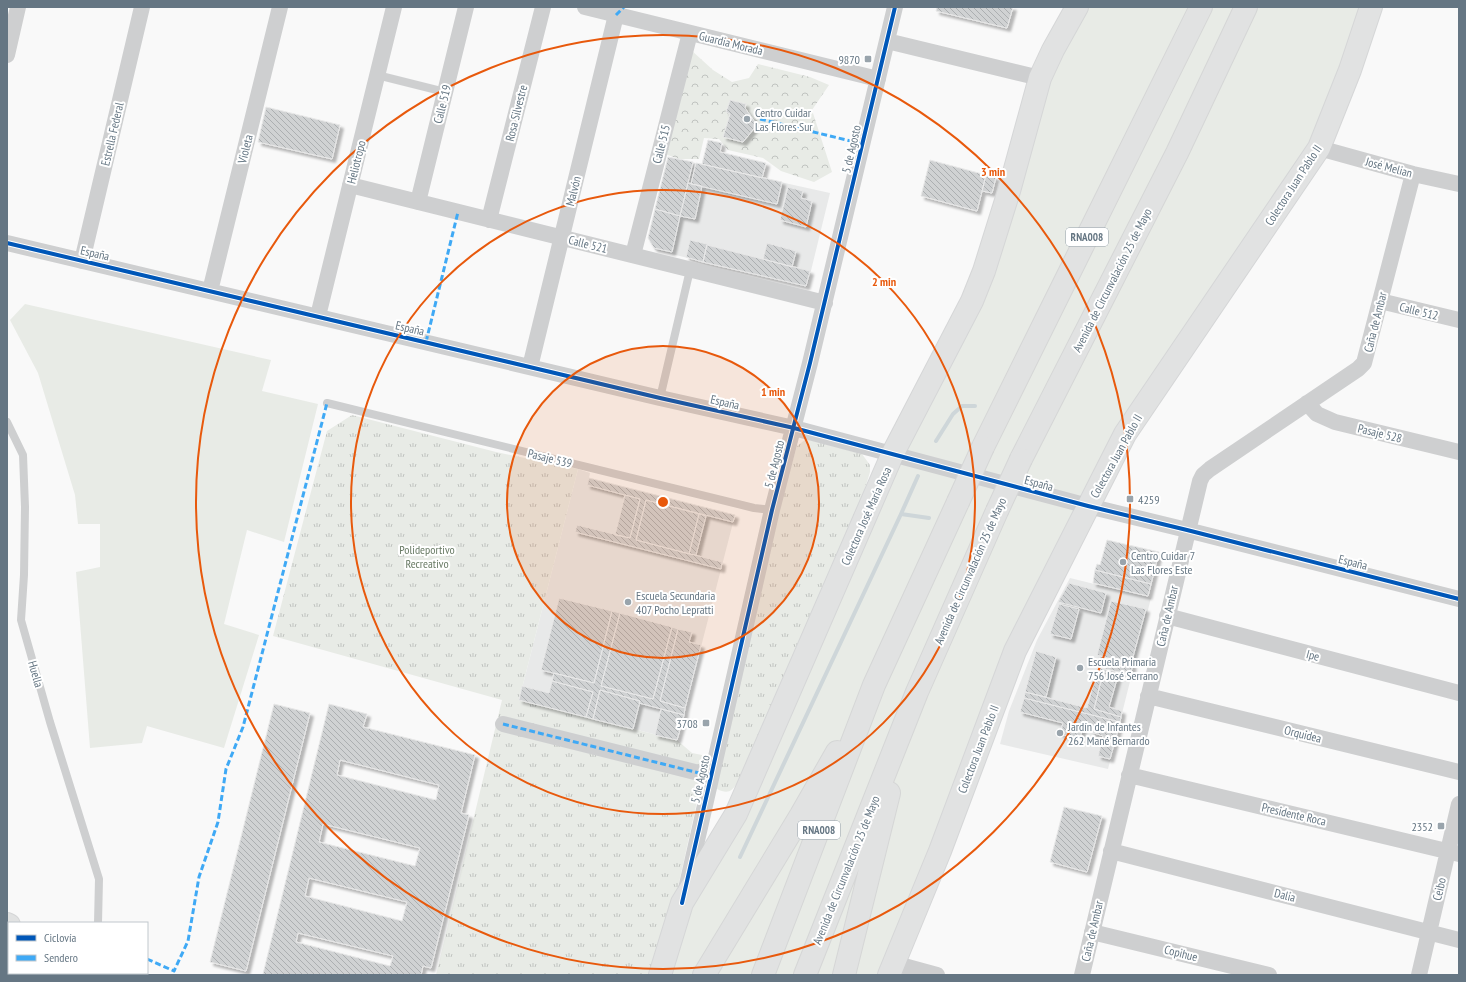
<svg xmlns="http://www.w3.org/2000/svg" width="1466" height="982" viewBox="0 0 1466 982" font-family="'PT Sans Narrow',sans-serif">
  <style>
    .built { fill: #e8e9e9 }
    .grass { fill: #e8ebe6 }
    .forest { fill: url(#forest-crowns) }
    .park { fill: url(#park-tufts) }
    .lines { fill: none; stroke-linecap: round; stroke-linejoin: round }
    .stream { stroke: #ced6d9; stroke-width: 4 }
    .building { fill: url(#building-back-hatch); stroke: #e8e8e8; fill-rule: evenodd; filter: url(#shadow) }
    .secondary-casing { stroke: #d5d6d7; stroke-width: 24 }
    .motorway-casing { stroke: #d5d6d6; stroke-width: 24 }
    .service { stroke: #cecfd0; stroke-width: 8 }
    .minor { stroke: #cecfd0; stroke-width: 16 }
    .secondary { stroke: #e1e2e2; stroke-width: 22 }
    .motorway { stroke: #e1e2e2; stroke-width: 22 }
    .motorway-bridge-casing { stroke: #d5d6d6; stroke-width: 24; stroke-linecap: butt }
    .motorway-bridge { stroke: #e1e2e2; stroke-width: 22 }
    .quiet { stroke: #3fa9f5; stroke-width: 3; stroke-dasharray: 6 3; stroke-linecap: butt }
    .cycleway-casing { stroke: #fff; stroke-width: 6 }
    .cycleway { stroke: #0057b8; stroke-width: 4 }
    .ring { fill: none; stroke: #e8590c; stroke-width: 2 }
    .poi-dot { fill: #99a4ac; stroke: #fff; stroke-width: 1.5 }
    .labels { text-anchor: middle; dominant-baseline: central; stroke-width: 4; stroke-linejoin: round; paint-order: stroke }
    .shield { fill: #fff; stroke: #939fa8; stroke-width: 1 }
    .shield-label { font-size: 11px; font-weight: bold; fill: #657683 }
    .street-label { font-size: 12px; fill: #657683; stroke: #fff }
    .poi-label { font-size: 12px; fill: #657683; stroke: #fff; text-anchor: start }
    .park-label { font-size: 12px; fill: #687a64; stroke: #fff }
    .centre { fill: #e8590c; stroke: #fff; stroke-width: 2 }
    .ring-label { font-size: 12px; text-anchor: middle; font-weight: bold; fill: #e8590c; stroke: #fff; stroke-width: 4; stroke-linejoin: round; paint-order: stroke }
  </style>
  <defs>
    <pattern id="forest-crowns" width="20" height="18" patternUnits="userSpaceOnUse"><rect width="20" height="18" fill="#e8ebe6"/><path d="M2 6a3 3 0 1 1 6 0M12 15a3 3 0 1 1 6 0" fill="none" stroke="#c0c3c0"/></pattern>
    <pattern id="park-tufts" width="24" height="20" patternUnits="userSpaceOnUse"><rect width="24" height="20" fill="#e8ebe6"/><path d="M3 7l-1-3M5 7V3M7 7l1-3M15 17l-1-3M17 17v-4M19 17l1-3" fill="none" stroke="#c0c3c0"/></pattern>
    <pattern id="building-back-hatch" width="6" height="6" patternUnits="userSpaceOnUse"><rect width="6" height="6" fill="#d0d2d3"/><path d="M-1 5l2 2M0 0l6 6M5-1l2 2" fill="none" stroke="#acafb1"/></pattern>
    <filter id="shadow"><feDropShadow dx="3.5" dy="3.5" stdDeviation="1" flood-color="#0004"/></filter>
  </defs>
  <rect width="100%" height="100%" fill="#f9f9f9"/>
  <path class="built" d="M668,157L830,193L807,287L655,250L648,238Z
    M578,469L590,473L589,478L735,515L677,740L519,700Z
    M1070,578L1151,598L1108,769L1000,744L1009,711L1037,640Z"/>
  <path class="grass" d="M1077,7H1371L1319,148L1077,527L889,975H660L736,814L1009,191Z
    M25,304L271,360L262,391L318,404L284,542L247,530L224,624L259,635L224,748L147,726L142,743L90,748L76,572L100,567V524H78L75,495L38,373L10,320Z"/>
  <path class="forest" d="M691,50L713,70L732,82L749,78L758,64L810,77L829,85L812,110L832,172L814,182L781,171L763,158L728,150L719,139L704,138L699,159H679L665,154Z"/>
  <path class="park" d="M352,415L496,452L578,469L519,700L677,740L692,753L707,756L671,919L654,975H436L502,700L273,636L327,431Z
    M806,439L862,454L870,465V472L863,495L737,783C732,792 727,794 717,789L715,783L784,491L797,446Z"/>
  <g class="lines">
    <path class="stream" d="M936,441L953,414L962,406H975
      M901,514L929,518
      M740,857L901,514L918,476"/>
  </g>
  <path class="building" d="M937,7H1013L1007,28L936,11Z
    M730,100L746,104L745,108L757,125L743,142L723,137L730,114L726,112Z
    M266,107L340,125L332,159L258,142Z
    M708,140L722,143L720,152L766,163L762,178L702,164Z
    M668,157L693,162L680,216L655,209Z
    M930,160L986,175L977,211L921,196Z
    M696,163L782,182L777,204L691,184Z
    M986,175L996,177L992,193L982,191Z
    M688,183L702,186L695,219L680,216Z
    M788,187L803,191L801,198L812,201L806,227L780,220Z
    M655,209L680,216L672,252L654,248L648,238Z
    M690,240L707,244L703,262L686,257Z
    M767,243L796,251L792,267L763,259Z
    M707,245L810,271L806,286L703,262Z
    M589,478L735,515L733,522L646,500L636,540L722,562L721,569L575,532L577,525L630,538L640,499L587,485Z
    M625,495L640,499L630,538L615,535Z
    M646,500L699,514L689,554L636,540Z
    M699,514L706,516L696,555L689,554Z
    M1107,540L1159,552L1151,584L1095,570L1097,564L1100,565Z
    M1095,570L1151,584L1148,596L1093,583Z
    M1069,583L1106,593L1101,613L1058,602Z
    M559,598L612,611L594,683L541,670Z
    M1111,601L1146,609L1131,664L1097,655Z
    M1059,604L1079,609L1071,639L1050,634Z
    M612,611L620,613L601,686L653,699L672,627L678,629L660,701L685,708L684,715L639,703L640,701L600,690L593,719L586,717L593,692L552,681L554,673L594,683Z
    M620,613L672,627L653,699L601,686Z
    M678,629L692,632L689,642L701,645L685,708L660,701Z
    M1036,651L1056,657L1046,697L1025,692Z
    M1100,656L1133,665L1130,675L1098,667Z
    M1098,667L1104,669L1094,709L1121,717L1120,722L1024,698L1025,692L1087,708Z
    M1104,669L1119,672L1109,707L1122,711L1121,717L1094,709Z
    M552,681L593,692L586,717L519,700L522,686L549,693Z
    M600,690L640,701L633,729L593,719Z
    M1024,698L1120,722L1110,759L1098,756L1103,736L1091,732L1092,728L1083,726L1080,739L1060,734L1063,723L1020,712Z
    M274,704L310,713L246,971L210,962Z
    M329,704L367,714L363,727L475,755L461,813L469,815L431,968L423,966L421,975H268L263,974ZM340,760L439,785L436,800L337,775ZM323,824L420,848L415,866L319,842ZM309,878L407,902L402,921L305,896ZM298,933L393,956L390,966L296,942Z
    M661,709L684,715L677,740L655,735Z
    M1064,807L1102,816L1087,872L1050,862Z"/>
  <g class="lines">
    <g class="secondary-casing">
      <path id="secondary" d="M7,924L9,925
        M105,973L109,975
        M660,975L682,903L736,814L893,453L972,301L984,271L1009,191L1040,78L1053,50L1077,7
        M889,975L940,851L1015,651L1125,434L1319,148L1350,70L1371,7"/>
    </g>
    <g class="motorway-casing">
      <path id="motorway" d="M983,447L1201,7
        M1021,459L1177,153L1246,7
        M704,975L801,815L837,752
        M763,975L874,685L958,502
        M805,975L917,692L997,511
        M844,975L889,793"/>
    </g>
    <path class="service" d="M377,75L445,92
      M660,398L690,270
      M327,403L754,508L772,510
      M7,422L23,455L25,507L24,575L21,620L50,722L99,879L98,923"/>
    <path class="minor" d="M585,7L878,79
      M887,41L1040,78
      M7,55L18,7
      M1319,148L1413,174L1459,184
      M350,185L825,303
      M418,202L466,7
      M489,220L543,7
      M7,243L660,398L794,428L1088,506L1187,530L1459,599
      M633,255L690,33
      M82,261L142,7
      M210,291L280,7
      M1380,301L1459,320
      M318,316L394,7
      M530,367L616,15
      M1307,403L1317,414L1335,422L1459,452
      M1167,616L1459,693
      M1148,696L1459,772
      M503,724L711,776
      M1129,775L1459,854
      M1111,851L1459,940
      M686,889L772,510L810,363L895,7
      M1092,932L1269,975
      M893,963L937,975
      M1082,975L1200,481L1203,475L1210,469L1358,369L1364,363L1413,174
      M1419,975L1459,804"/>
    <use href="#secondary" class="secondary"/>
    <use href="#motorway" class="motorway"/>
    <g class="motorway-bridge-casing">
      <path id="motorway-bridge" d="M958,502L983,447
        M997,511L1021,459"/>
    </g>
    <use href="#motorway-bridge" class="motorway-bridge"/>
    <path class="quiet" d="M616,15L624,7
      M760,119L863,144
      M426,342L458,212
      M503,724L711,776
      M147,959L174,971L188,941L199,877L218,822L226,769L243,727L327,403"/>
    <g class="cycleway-casing">
      <path id="cycleway" d="M7,243L660,398L794,428L1088,506L1187,530L1459,599
        M682,903L772,510L810,363L895,7"/>
    </g>
    <use href="#cycleway" class="cycleway"/>
  </g>
  <circle cx="663" cy="502" r="156" fill="#e8590c" fill-opacity=".12"/>
  <g class="ring">
    <circle cx="663" cy="502" r="156"/>
    <circle cx="663" cy="502" r="312"/>
    <circle cx="663" cy="502" r="467"/>
  </g>
  <g class="poi-dot">
    <rect x="864" y="55" width="8" height="8" rx="2"/>
    <circle cx="747" cy="119" r="4"/>
    <rect x="1126" y="495" width="8" height="8" rx="2"/>
    <circle cx="1123" cy="562" r="4"/>
    <circle cx="628" cy="602" r="4"/>
    <circle cx="1080" cy="668" r="4"/>
    <rect x="702" y="719" width="8" height="8" rx="2"/>
    <circle cx="1060" cy="733" r="4"/>
    <rect x="1437" y="822" width="8" height="8" rx="2"/>
  </g>
  <g class="labels">
    <g class="shield">
      <rect x="1066" y="228" width="42" height="18" rx="3"/>
      <rect x="798" y="821" width="42" height="18" rx="3"/>
    </g>
    <g class="shield-label">
      <text x="1087" y="237">RNA008</text>
      <text x="819" y="830">RNA008</text>
    </g>
    <g class="street-label">
      <text transform="translate(731 43) rotate(14)">Guardia Morada</text>
      <text transform="translate(442 104) rotate(-76)">Calle 519</text>
      <text transform="translate(516 113) rotate(-76)">Rosa Silvestre</text>
      <text transform="translate(112 134) rotate(-77)">Estrella Federal</text>
      <text transform="translate(661 144) rotate(-76)">Calle 515</text>
      <text transform="translate(245 149) rotate(-76)">Violeta</text>
      <text transform="translate(851 149) rotate(-77)">5 de Agosto</text>
      <text transform="translate(356 162) rotate(-76)">Heliotropo</text>
      <text transform="translate(1389 167) rotate(15)">José Melian</text>
      <text transform="translate(1293 185) rotate(-57)">Colectora Juan Pablo II</text>
      <text transform="translate(573 191) rotate(-76)">Malvón</text>
      <text transform="translate(588 244) rotate(14)">Calle 521</text>
      <text transform="translate(95 253) rotate(13)">España</text>
      <text transform="translate(1112 280) rotate(-63)">Avenida de Circunvalación 25 de Mayo</text>
      <text transform="translate(1419 311) rotate(14)">Calle 512</text>
      <text transform="translate(1375 322) rotate(-76)">Caña de Ambar</text>
      <text transform="translate(410 328) rotate(13)">España</text>
      <text transform="translate(725 402) rotate(13)">España</text>
      <text transform="translate(1380 433) rotate(14)">Pasaje 528</text>
      <text transform="translate(1116 456) rotate(-61)">Colectora Juan Pablo II</text>
      <text transform="translate(550 458) rotate(14)">Pasaje 539</text>
      <text transform="translate(774 464) rotate(-76)">5 de Agosto</text>
      <text transform="translate(1039 483) rotate(15)">España</text>
      <text transform="translate(866 516) rotate(-66)">Colectora José María Rosa</text>
      <text transform="translate(1353 562) rotate(14)">España</text>
      <text transform="translate(970 571) rotate(-66)">Avenida de Circunvalación 25 de Mayo</text>
      <text transform="translate(1167 616) rotate(-77)">Caña de Ambar</text>
      <text transform="translate(1313 655) rotate(15)">Ipe</text>
      <text transform="translate(36 674) rotate(74)">Huella</text>
      <text transform="translate(1303 734) rotate(14)">Orquidea</text>
      <text transform="translate(978 749) rotate(-69)">Colectora Juan Pablo II</text>
      <text transform="translate(700 779) rotate(-77)">5 de Agosto</text>
      <text transform="translate(1294 814) rotate(13)">Presidente Roca</text>
      <text transform="translate(846 870) rotate(-68)">Avenida de Circunvalación 25 de Mayo</text>
      <text transform="translate(1439 889) rotate(-77)">Ceibo</text>
      <text transform="translate(1285 895) rotate(14)">Dalia</text>
      <text transform="translate(1092 931) rotate(-77)">Caña de Ambar</text>
      <text transform="translate(1181 953) rotate(14)">Copihue</text>
    </g>
    <g class="poi-label">
      <text x="860" y="59" text-anchor="end">9870</text>
      <text x="755" y="112">Centro Cuidar<tspan x="755" dy="14">Las Flores Sur</tspan></text>
      <text x="1138" y="499">4259</text>
      <text x="1131" y="555">Centro Cuidar 7<tspan x="1131" dy="14">Las Flores Este</tspan></text>
      <text x="636" y="595">Escuela Secundaria<tspan x="636" dy="14">407 Pocho Lepratti</tspan></text>
      <text x="1088" y="661">Escuela Primaria<tspan x="1088" dy="14">756 José Serrano</tspan></text>
      <text x="698" y="723" text-anchor="end">3708</text>
      <text x="1068" y="726">Jardín de Infantes<tspan x="1068" dy="14">262 Mané Bernardo</tspan></text>
      <text x="1433" y="826" text-anchor="end">2352</text>
    </g>
    <g class="park-label">
      <text x="427" y="549">Polideportivo<tspan x="427" dy="14">Recreativo</tspan></text>
    </g>
  </g>
  <circle cx="663" cy="502" r="6" class="centre"/>
  <g class="ring-label">
    <text x="993" y="176">3 min</text>
    <text x="884" y="286">2 min</text>
    <text x="773" y="396">1 min</text>
  </g>
  <rect width="1466" height="982" fill="none" stroke="#657683" stroke-width="16"/>
  <rect x="8" y="922" width="140" height="52" fill="#ffffff" stroke="#c1c8cd"/>
  <rect x="16" y="935" width="20" height="6" fill="#0057b8" stroke="#c1c8cd"/>
  <text x="44" y="942" font-size="12" fill="#657683">Ciclovía</text>
  <rect x="16" y="955" width="20" height="6" fill="#3fa9f5" stroke="#c1c8cd"/>
  <text x="44" y="962" font-size="12" fill="#657683">Sendero</text>
</svg>
